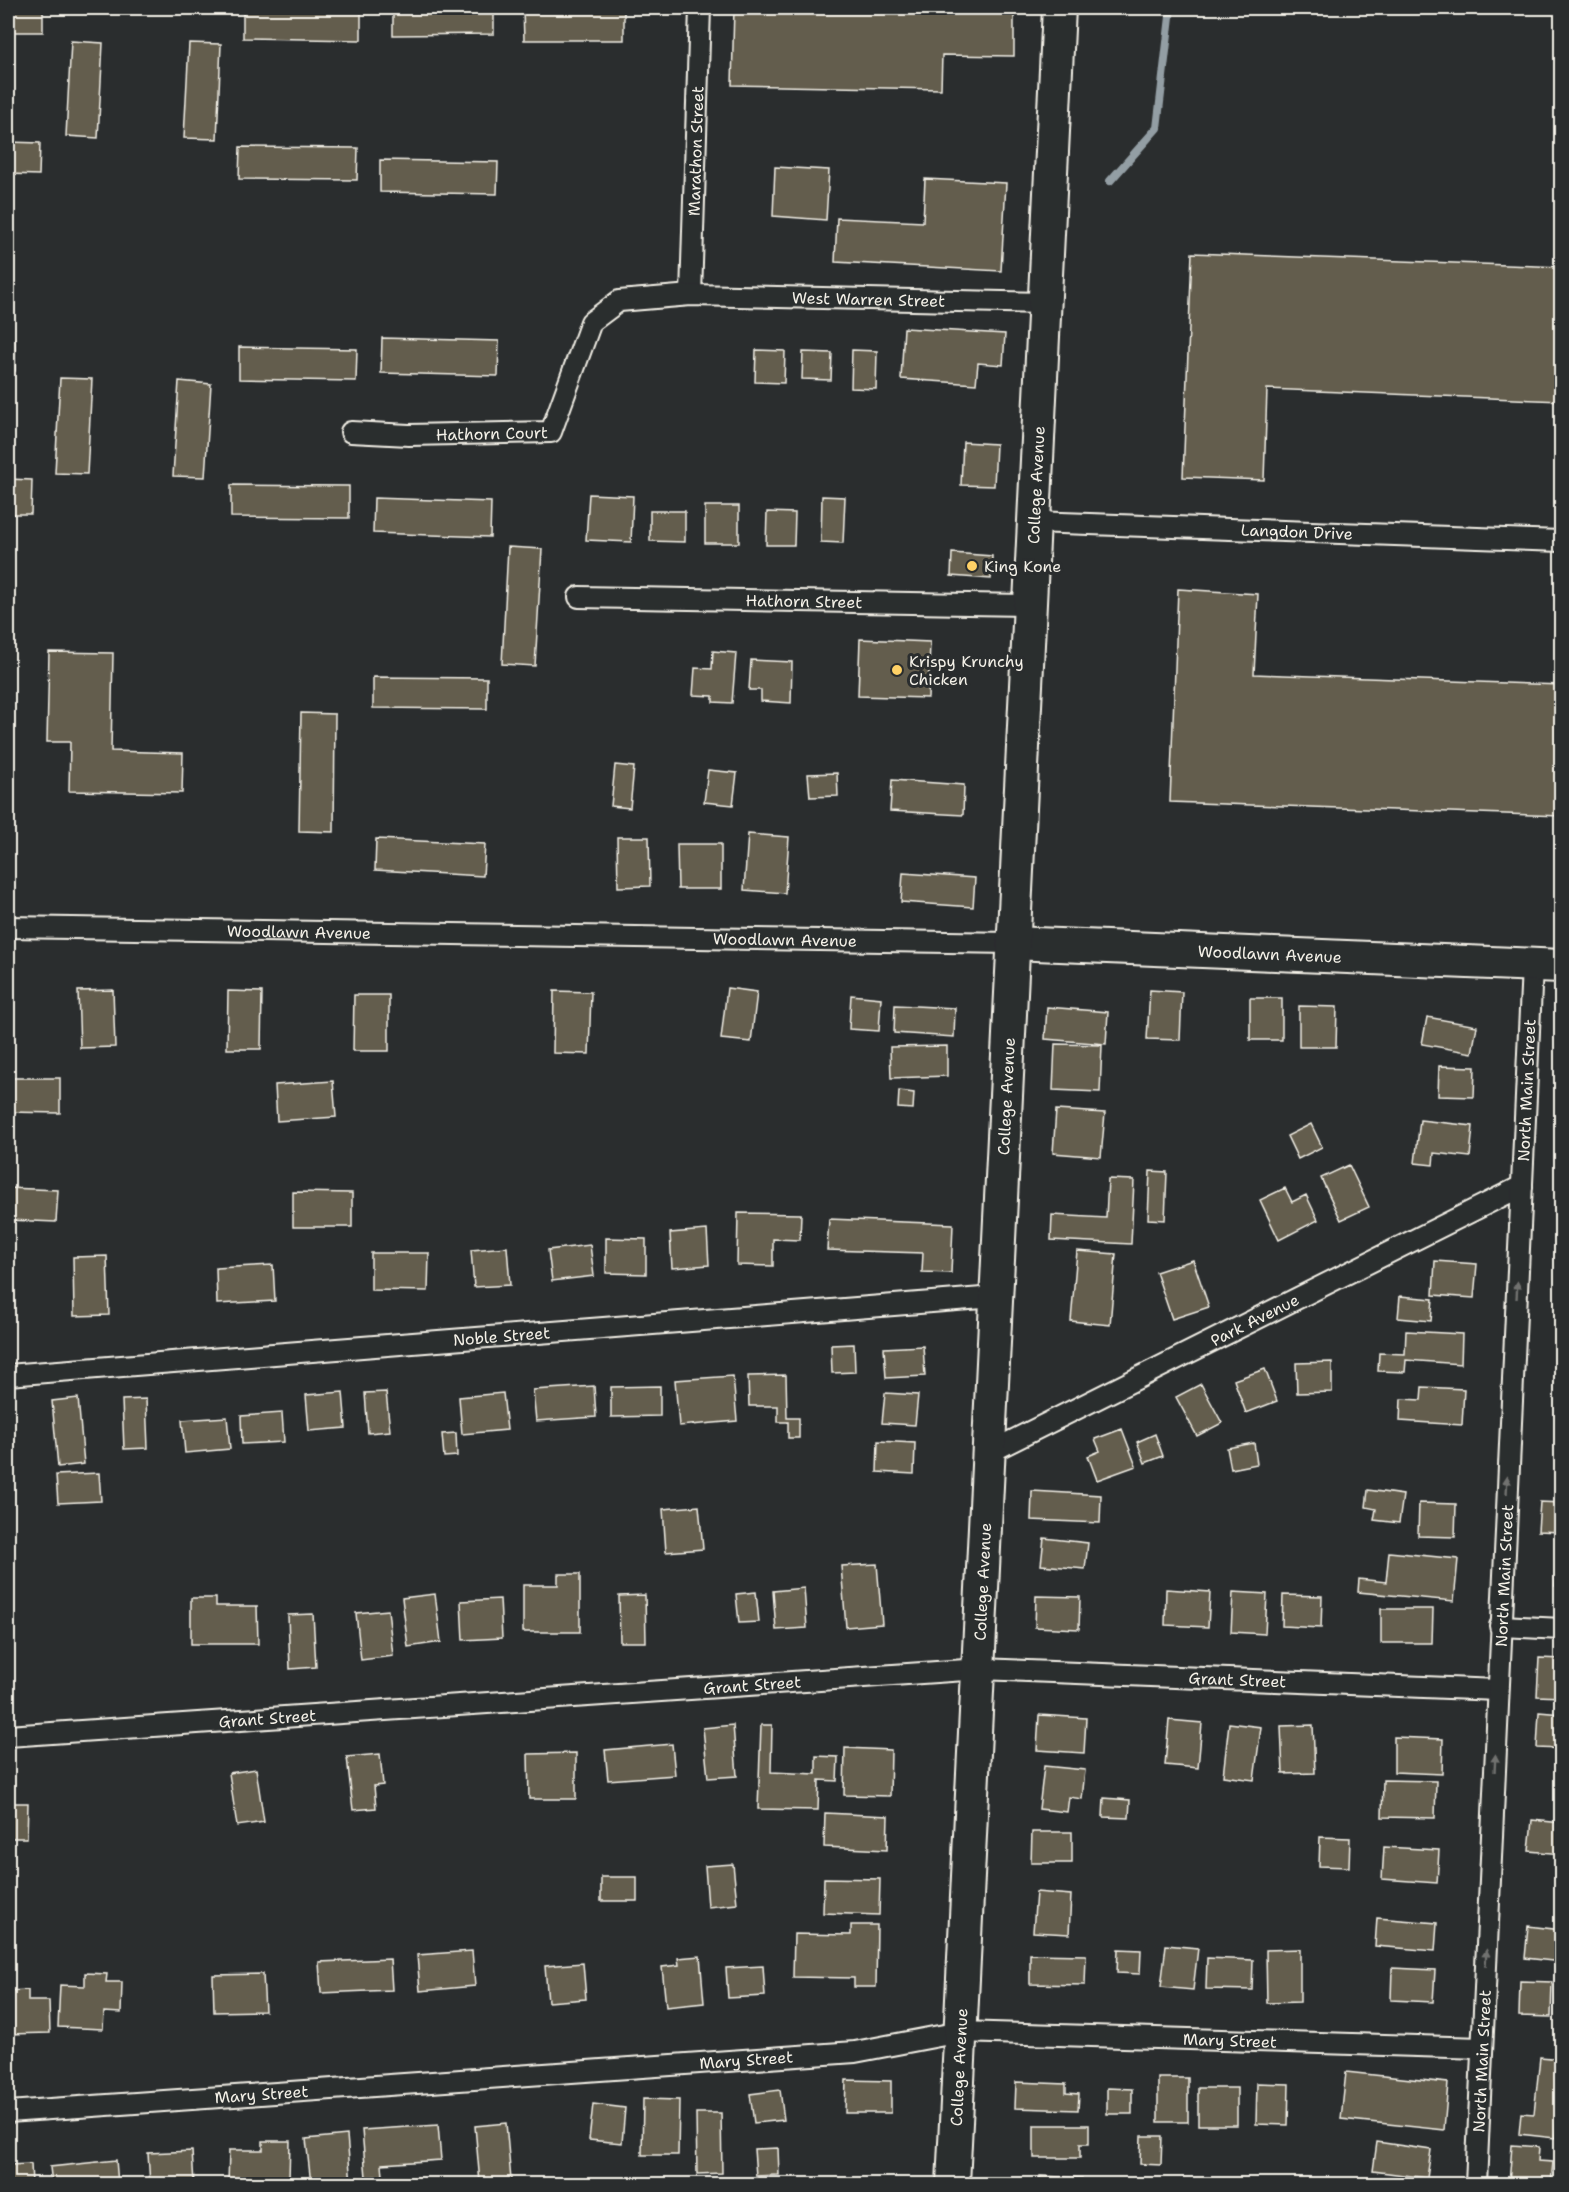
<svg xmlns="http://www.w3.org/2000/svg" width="1569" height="2192" viewBox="0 0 1569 2192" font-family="'Shantell Sans',sans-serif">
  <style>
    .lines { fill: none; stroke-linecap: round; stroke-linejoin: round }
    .stream { stroke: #939ea4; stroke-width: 8 }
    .building { fill: #635d4d; stroke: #f4f1e8; stroke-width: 1.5 }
    .minor-casing { stroke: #f4f1e8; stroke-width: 24 }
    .primary-casing { stroke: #f4f1e8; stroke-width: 36 }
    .minor { stroke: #2a2d2e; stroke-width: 20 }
    .primary { stroke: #2a2d2e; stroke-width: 32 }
    .oneway { fill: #71726f }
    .poi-dot { fill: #ffd166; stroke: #2a2d2e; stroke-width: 2 }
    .labels { text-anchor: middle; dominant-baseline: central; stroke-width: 6; stroke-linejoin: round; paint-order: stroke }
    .street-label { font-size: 16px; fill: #f4f1e8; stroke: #2a2d2e }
    .poi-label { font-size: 16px; fill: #f4f1e8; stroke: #2a2d2e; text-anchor: start }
  </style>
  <rect width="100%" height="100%" fill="#2a2d2e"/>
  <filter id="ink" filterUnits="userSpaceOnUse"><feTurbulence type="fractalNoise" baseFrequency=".0167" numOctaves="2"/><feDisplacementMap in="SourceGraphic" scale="12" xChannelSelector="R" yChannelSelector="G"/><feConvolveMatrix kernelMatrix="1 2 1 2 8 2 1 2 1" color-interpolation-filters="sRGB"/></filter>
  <g filter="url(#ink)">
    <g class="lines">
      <path class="stream" d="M1110,181L1157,128L1171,8"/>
    </g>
    <path class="building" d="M8,8H43V32H8Z
      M243,8H361V40L243,38Z
      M393,8H494V34L393,35Z
      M523,8H624V40H524Z
      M734,8H1014V56L942,55L941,89L732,85Z
      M71,41L103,43L98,138L66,136Z
      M189,43L221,44L217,139L184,138Z
      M8,142L40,143L39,175L8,174Z
      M240,147L358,148L357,180L239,179Z
      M380,160L498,162L497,194L380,192Z
      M775,167L829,170L826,220L773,216Z
      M925,179L1006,183L1001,271L835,262L837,218L923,222Z
      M1192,253L1562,267V401L1267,389L1264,480L1183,477Z
      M904,328L1005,334L1003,365L978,363L976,384L901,379Z
      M382,338L499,341L498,376L381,373Z
      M8,339H15V371H8Z
      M239,347L357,349L356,381L239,379Z
      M756,350L785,351L784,383L755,382Z
      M852,350L877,351L876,389L851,388Z
      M803,352L832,353L831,380L802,379Z
      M60,378L92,379L87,474L55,473Z
      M179,381L211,384L205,477L173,476Z
      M963,442L996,444L994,486L961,485Z
      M8,479L32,480L31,514H8Z
      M231,485L349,486V518L231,517Z
      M589,494L633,496L631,542L586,540Z
      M822,496L845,497L843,543L821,542Z
      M374,498L491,502L490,537L373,533Z
      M705,506H739V543H705Z
      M650,511H685V542L650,541Z
      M767,512L795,513L794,545H766Z
      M508,547L542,549L535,666L502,664Z
      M952,553L992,556L991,579L951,576Z
      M1178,589L1258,594L1254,674L1562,685V816L1170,802Z
      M860,639L930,642L928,698L858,696Z
      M713,651L736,653L732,703L713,702V696L693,695L695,668L712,669Z
      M49,652L113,653L111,751L183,753L182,793L69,791L70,742H47Z
      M751,660L792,662L791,703L761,701V690H749Z
      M373,677L487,678V709L373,708Z
      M301,713L335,714L334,832L299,831Z
      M615,765L634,767L630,808L611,806Z
      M708,770L737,773L733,805L704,802Z
      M837,773L838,796L810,797L808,774Z
      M892,780L964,785L963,815L890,811Z
      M748,834L789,837L785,893L744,890Z
      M617,837H649L650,886L618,887Z
      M376,839L485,844L483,876L375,870Z
      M677,844H721V889H678Z
      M903,873L975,878L973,907L901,902Z
      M727,988L757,992L751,1042L721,1039Z
      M113,990L115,1047L80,1048L78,991Z
      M1150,990L1182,992L1180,1040L1147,1039Z
      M228,991L262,992L261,1049H227Z
      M554,991L591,992L589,1054L553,1053Z
      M354,995H389V1051H353Z
      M851,995L881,998L879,1031L849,1029Z
      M1250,998H1282V1040H1250Z
      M895,1005L955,1008L954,1037L894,1033Z
      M1299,1006L1337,1007L1336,1047H1299Z
      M1047,1007L1108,1012L1106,1044L1045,1039Z
      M1427,1017L1477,1026L1472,1053L1422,1044Z
      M1055,1044L1102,1045L1100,1092L1053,1090Z
      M947,1046V1076L891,1078L890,1047Z
      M1439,1066L1475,1067L1474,1097L1438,1096Z
      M8,1078H60V1113L8,1112Z
      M333,1081L336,1117L277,1121L275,1085Z
      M899,1091L914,1093L913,1109L898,1108Z
      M1056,1110L1105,1113L1101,1157L1053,1153Z
      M1420,1120L1473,1126L1470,1157L1434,1153L1433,1165L1415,1163Z
      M1311,1124L1322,1147L1298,1159L1287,1136Z
      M1349,1165L1369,1207L1341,1220L1321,1178Z
      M1150,1171L1167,1172L1165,1220L1148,1219Z
      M1108,1179L1134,1180L1131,1244L1051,1240L1052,1215L1106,1218Z
      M8,1188L58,1190L56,1222L8,1220Z
      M1285,1188L1292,1202L1306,1195L1318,1220L1279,1240L1260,1200Z
      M293,1192L352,1193V1227H293Z
      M738,1213L801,1214L800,1240L773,1239V1266L737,1265Z
      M829,1219L953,1224L951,1273L922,1272L923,1253L827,1250Z
      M707,1230L709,1265L672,1268L670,1233Z
      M606,1238L646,1239V1274L606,1273Z
      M590,1245L594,1276L552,1281L548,1250Z
      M507,1247L510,1285L474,1287L471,1250Z
      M1077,1251L1116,1254L1110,1325L1071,1321Z
      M371,1253H429L428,1291L371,1290Z
      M107,1256L109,1315L74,1316L73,1257Z
      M1193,1260L1209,1307L1172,1319L1156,1272Z
      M1435,1261L1477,1264L1474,1298L1433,1295Z
      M273,1265L275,1301L217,1304L216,1268Z
      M1400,1296L1433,1299L1431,1321L1398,1318Z
      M1406,1331L1462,1334L1461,1364L1406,1360L1405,1372L1378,1371L1379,1353L1405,1354Z
      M854,1344L855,1372L832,1373L831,1345Z
      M923,1346L925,1376L886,1378L884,1348Z
      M1332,1362V1392L1297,1393L1296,1363Z
      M1265,1369L1277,1401L1246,1413L1234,1380Z
      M786,1375L787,1418H799V1438H788V1422H778V1406H749L748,1376Z
      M733,1376L737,1421L679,1426L675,1380Z
      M1201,1384L1222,1423L1197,1436L1176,1397Z
      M594,1386L596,1417L536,1421L533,1390Z
      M660,1386V1416L611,1417V1387Z
      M1422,1387L1464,1389L1462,1425L1400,1421L1401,1399L1421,1400Z
      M343,1392L346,1428L309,1431L306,1395Z
      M386,1392L390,1431L368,1433L365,1393Z
      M503,1393L507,1430L462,1434L459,1397Z
      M885,1393L918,1395L915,1425L882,1423Z
      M78,1398L84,1464L58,1467L52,1401Z
      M146,1399L148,1448L124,1449L122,1400Z
      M282,1413L284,1442L242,1444L241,1416Z
      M227,1417L230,1449L185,1453L182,1420Z
      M1122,1429L1136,1466L1097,1480L1088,1456L1100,1451L1095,1439Z
      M456,1433L457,1456L444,1457L442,1434Z
      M1155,1434L1163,1456L1145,1463L1137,1442Z
      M878,1441L915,1443L914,1474L877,1472Z
      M1254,1443L1257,1464L1231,1469L1227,1448Z
      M99,1473L101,1501L58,1503L56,1475Z
      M1368,1490L1403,1495L1399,1523L1374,1520L1376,1509L1366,1507Z
      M1032,1491L1101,1495L1100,1523L1031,1520Z
      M1540,1502L1562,1503V1532L1538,1531Z
      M1419,1503L1456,1504L1455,1537L1418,1536Z
      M699,1506L703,1549L666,1552L663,1509Z
      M1044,1538L1088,1543L1085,1569L1041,1565Z
      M1389,1552L1458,1559L1454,1601L1358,1592L1359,1579L1386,1582Z
      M1557,1556H1562V1587L1555,1586Z
      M877,1564L882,1624L846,1627L841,1566Z
      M558,1574H580V1632H523V1585H558Z
      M804,1588L807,1628L776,1630L773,1591Z
      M1166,1589L1210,1592L1208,1627L1165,1625Z
      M756,1592L759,1622L739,1623L736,1594Z
      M1233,1592L1267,1594L1265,1634L1231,1632Z
      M435,1594L441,1642L408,1647L402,1598Z
      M645,1595L646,1642H620L619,1596Z
      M1283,1595L1322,1596L1321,1628L1282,1626Z
      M1036,1596L1080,1597L1079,1629L1035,1627Z
      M191,1598H216V1606H257L258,1644H191Z
      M500,1599L502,1638L463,1640L461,1601Z
      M1381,1609H1433L1432,1643H1381Z
      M388,1610L393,1656L361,1660L356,1613Z
      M313,1614L316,1667L290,1669L288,1615Z
      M1539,1658L1562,1659V1697L1537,1696Z
      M1539,1712L1562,1714V1749L1537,1748Z
      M1039,1715L1086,1718L1084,1753L1037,1750Z
      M1169,1720L1202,1723L1198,1768L1165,1765Z
      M1229,1723L1261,1727L1254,1780L1223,1776Z
      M733,1725L737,1776L708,1778L703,1728Z
      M761,1725H772L771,1772L816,1774V1756L838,1757L837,1781L819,1780L818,1810L758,1809Z
      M1313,1725L1315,1773L1283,1774L1281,1726Z
      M1394,1737L1443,1739L1442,1774L1394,1772Z
      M672,1744L675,1775L608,1780L605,1750Z
      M845,1748L891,1750L890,1796L844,1795Z
      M576,1753V1799H529L528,1754Z
      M380,1754L383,1785L374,1786L376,1808L353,1810L347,1757Z
      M1044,1766L1085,1770L1082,1799L1069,1797L1067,1812L1039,1809Z
      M256,1769L264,1822L237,1826L229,1773Z
      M1383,1780L1436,1781L1435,1818L1382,1817Z
      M1104,1798L1130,1800L1129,1818L1103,1817Z
      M8,1803H28L27,1838H8Z
      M825,1813L888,1816L887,1850L824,1847Z
      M1532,1820L1562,1823V1854L1529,1851Z
      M1032,1832H1072V1863H1031Z
      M1320,1837L1350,1838L1349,1867L1319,1866Z
      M1384,1847L1439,1850L1437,1883L1382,1879Z
      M733,1864L737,1904L708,1907L705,1866Z
      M601,1877H637V1901H601Z
      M824,1878L880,1879L879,1915L823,1913Z
      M1036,1892L1071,1895L1069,1934L1033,1932Z
      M1377,1918L1437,1923L1435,1951L1375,1946Z
      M851,1925H877L876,1987H854V1978L793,1977L794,1934L851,1935Z
      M1528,1926L1562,1930V1962L1525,1958Z
      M1166,1945L1198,1948L1193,1990L1161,1987Z
      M1118,1949L1141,1950L1140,1974L1117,1973Z
      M1300,1949V2002L1267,2003L1266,1950Z
      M472,1951L475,1986L420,1991L417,1955Z
      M1030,1954L1086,1955L1085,1985L1030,1984Z
      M700,1956L704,2003L666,2007L662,1967L679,1965L678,1958Z
      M1207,1958L1253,1960L1252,1990L1206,1989Z
      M390,1959L392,1990L321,1993L319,1962Z
      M583,1963L586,1999L548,2002L545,1966Z
      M763,1966L765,1996L728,1998L726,1968Z
      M1392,1968L1435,1970L1433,2002L1391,2000Z
      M85,1973L107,1974L106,1982H122L121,2013L104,2012L103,2029L58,2027L60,1985L85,1986Z
      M263,1974L265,2011L214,2012L213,1975Z
      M1520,1981L1552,1982L1551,2017L1519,2016Z
      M28,1990V2001H49L50,2033L8,2034V1991Z
      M1540,2057L1562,2059V2120H1557L1555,2138L1519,2134L1521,2113L1534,2114Z
      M1346,2072L1448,2083L1444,2130L1341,2119Z
      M1158,2078H1188V2122H1158Z
      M846,2080L891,2081V2113H845Z
      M1016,2082L1066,2084V2093L1079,2094L1078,2110L1015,2108Z
      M1257,2083L1289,2084L1288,2125L1256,2124Z
      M1107,2088L1132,2089V2114H1107Z
      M1198,2088H1237V2125H1198Z
      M780,2090L784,2120L754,2123L750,2094Z
      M643,2099L679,2100L678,2155H642Z
      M593,2104L625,2108L622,2143L589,2140Z
      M696,2113H721L722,2173L697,2174Z
      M506,2123L511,2180L480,2183L475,2126Z
      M438,2125L441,2160L382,2164L383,2176L366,2177L362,2130Z
      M1034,2125H1089V2144H1080V2158H1034Z
      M347,2135L351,2184H311L306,2139Z
      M1141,2136H1162L1161,2165L1140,2164Z
      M263,2141H290L289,2179H252V2184H228L229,2150H263Z
      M1377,2142L1431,2150L1427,2178L1373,2171Z
      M1512,2145L1539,2147L1538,2161L1553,2162L1551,2184H1509Z
      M778,2148L779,2175L756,2176L754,2149Z
      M192,2151L194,2184H150L148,2153Z
      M116,2160L118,2184H52L50,2167Z
      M31,2164L32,2184H8V2165Z
      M1040,2176L1082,2178L1081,2184H1040Z"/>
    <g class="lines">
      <g class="minor-casing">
        <g id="minor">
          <path id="s1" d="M691,295L700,8"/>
          <path id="s2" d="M351,432L409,435L551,432L591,322L619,301L691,295L1044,303"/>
          <path id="s3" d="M1033,522L1562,541"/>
          <path id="s4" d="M579,597L1029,605"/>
          <path id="s5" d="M8,927L1012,943"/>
          <path id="s6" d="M8,1375L995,1297"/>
          <path id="s7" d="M988,1453L1522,1186"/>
          <path d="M1500,1626L1562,1629"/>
          <path id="s8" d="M8,1736L980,1669L1498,1690"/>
          <path id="s9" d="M8,2112L855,2052L960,2032L1482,2048"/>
          <path id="s10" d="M1476,2184L1532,966"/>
        </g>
      </g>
      <g class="primary-casing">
        <g id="primary">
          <path id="s11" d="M1012,943L1562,966"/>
          <path id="s12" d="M953,2184L1059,8"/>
        </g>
      </g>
      <use href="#minor" class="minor"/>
      <use href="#primary" class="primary"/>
    </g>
    <defs><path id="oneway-solid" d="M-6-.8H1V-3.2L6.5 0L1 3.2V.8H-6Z" transform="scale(1.5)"/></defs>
    <g class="oneway">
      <use href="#oneway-solid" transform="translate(1517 1290) rotate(-87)"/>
      <use href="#oneway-solid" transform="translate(1507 1485) rotate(-87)"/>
      <use href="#oneway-solid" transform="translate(1495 1763) rotate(-87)"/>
      <use href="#oneway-solid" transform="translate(1486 1958) rotate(-87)"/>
    </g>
  </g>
  <g class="poi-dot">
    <circle cx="972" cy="566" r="6"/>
    <circle cx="897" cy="670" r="6"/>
  </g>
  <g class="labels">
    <g class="street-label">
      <text stroke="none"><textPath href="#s1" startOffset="144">Marathon Street</textPath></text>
      <text stroke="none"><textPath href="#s2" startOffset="602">West Warren Street</textPath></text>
      <text stroke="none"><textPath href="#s2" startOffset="141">Hathorn Court</textPath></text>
      <text stroke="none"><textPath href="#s12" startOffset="1701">College Avenue</textPath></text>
      <text stroke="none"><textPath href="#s3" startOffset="264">Langdon Drive</textPath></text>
      <text stroke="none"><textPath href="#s4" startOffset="225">Hathorn Street</textPath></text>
      <text stroke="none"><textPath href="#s5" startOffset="291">Woodlawn Avenue</textPath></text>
      <text stroke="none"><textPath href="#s5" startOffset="777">Woodlawn Avenue</textPath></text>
      <text stroke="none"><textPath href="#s11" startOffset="258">Woodlawn Avenue</textPath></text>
      <text stroke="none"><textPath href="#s10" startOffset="1095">North Main Street</textPath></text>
      <text stroke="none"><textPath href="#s12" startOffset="1089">College Avenue</textPath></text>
      <text stroke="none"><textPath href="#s7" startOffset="298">Park Avenue</textPath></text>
      <text stroke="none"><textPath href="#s6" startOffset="495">Noble Street</textPath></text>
      <text stroke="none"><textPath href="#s10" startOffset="609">North Main Street</textPath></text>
      <text stroke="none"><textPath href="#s12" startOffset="603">College Avenue</textPath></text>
      <text stroke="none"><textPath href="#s8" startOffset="1232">Grant Street</textPath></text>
      <text stroke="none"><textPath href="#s8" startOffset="746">Grant Street</textPath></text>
      <text stroke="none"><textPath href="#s8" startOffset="260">Grant Street</textPath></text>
      <text stroke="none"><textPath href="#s9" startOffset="1226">Mary Street</textPath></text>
      <text stroke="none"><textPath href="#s9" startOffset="740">Mary Street</textPath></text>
      <text stroke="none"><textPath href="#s10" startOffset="123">North Main Street</textPath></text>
      <text stroke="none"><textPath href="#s12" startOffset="117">College Avenue</textPath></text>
      <text stroke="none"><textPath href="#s9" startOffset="254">Mary Street</textPath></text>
    </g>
    <g class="poi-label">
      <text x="984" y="566">King Kone</text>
      <text x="909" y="661">Krispy Krunchy<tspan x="909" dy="18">Chicken</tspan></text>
    </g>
  </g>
  <rect width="1569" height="2192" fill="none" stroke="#2a2d2e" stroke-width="30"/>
  <rect x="15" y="15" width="1539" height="2162" fill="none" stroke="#f4f1e8" stroke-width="2" filter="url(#ink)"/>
</svg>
